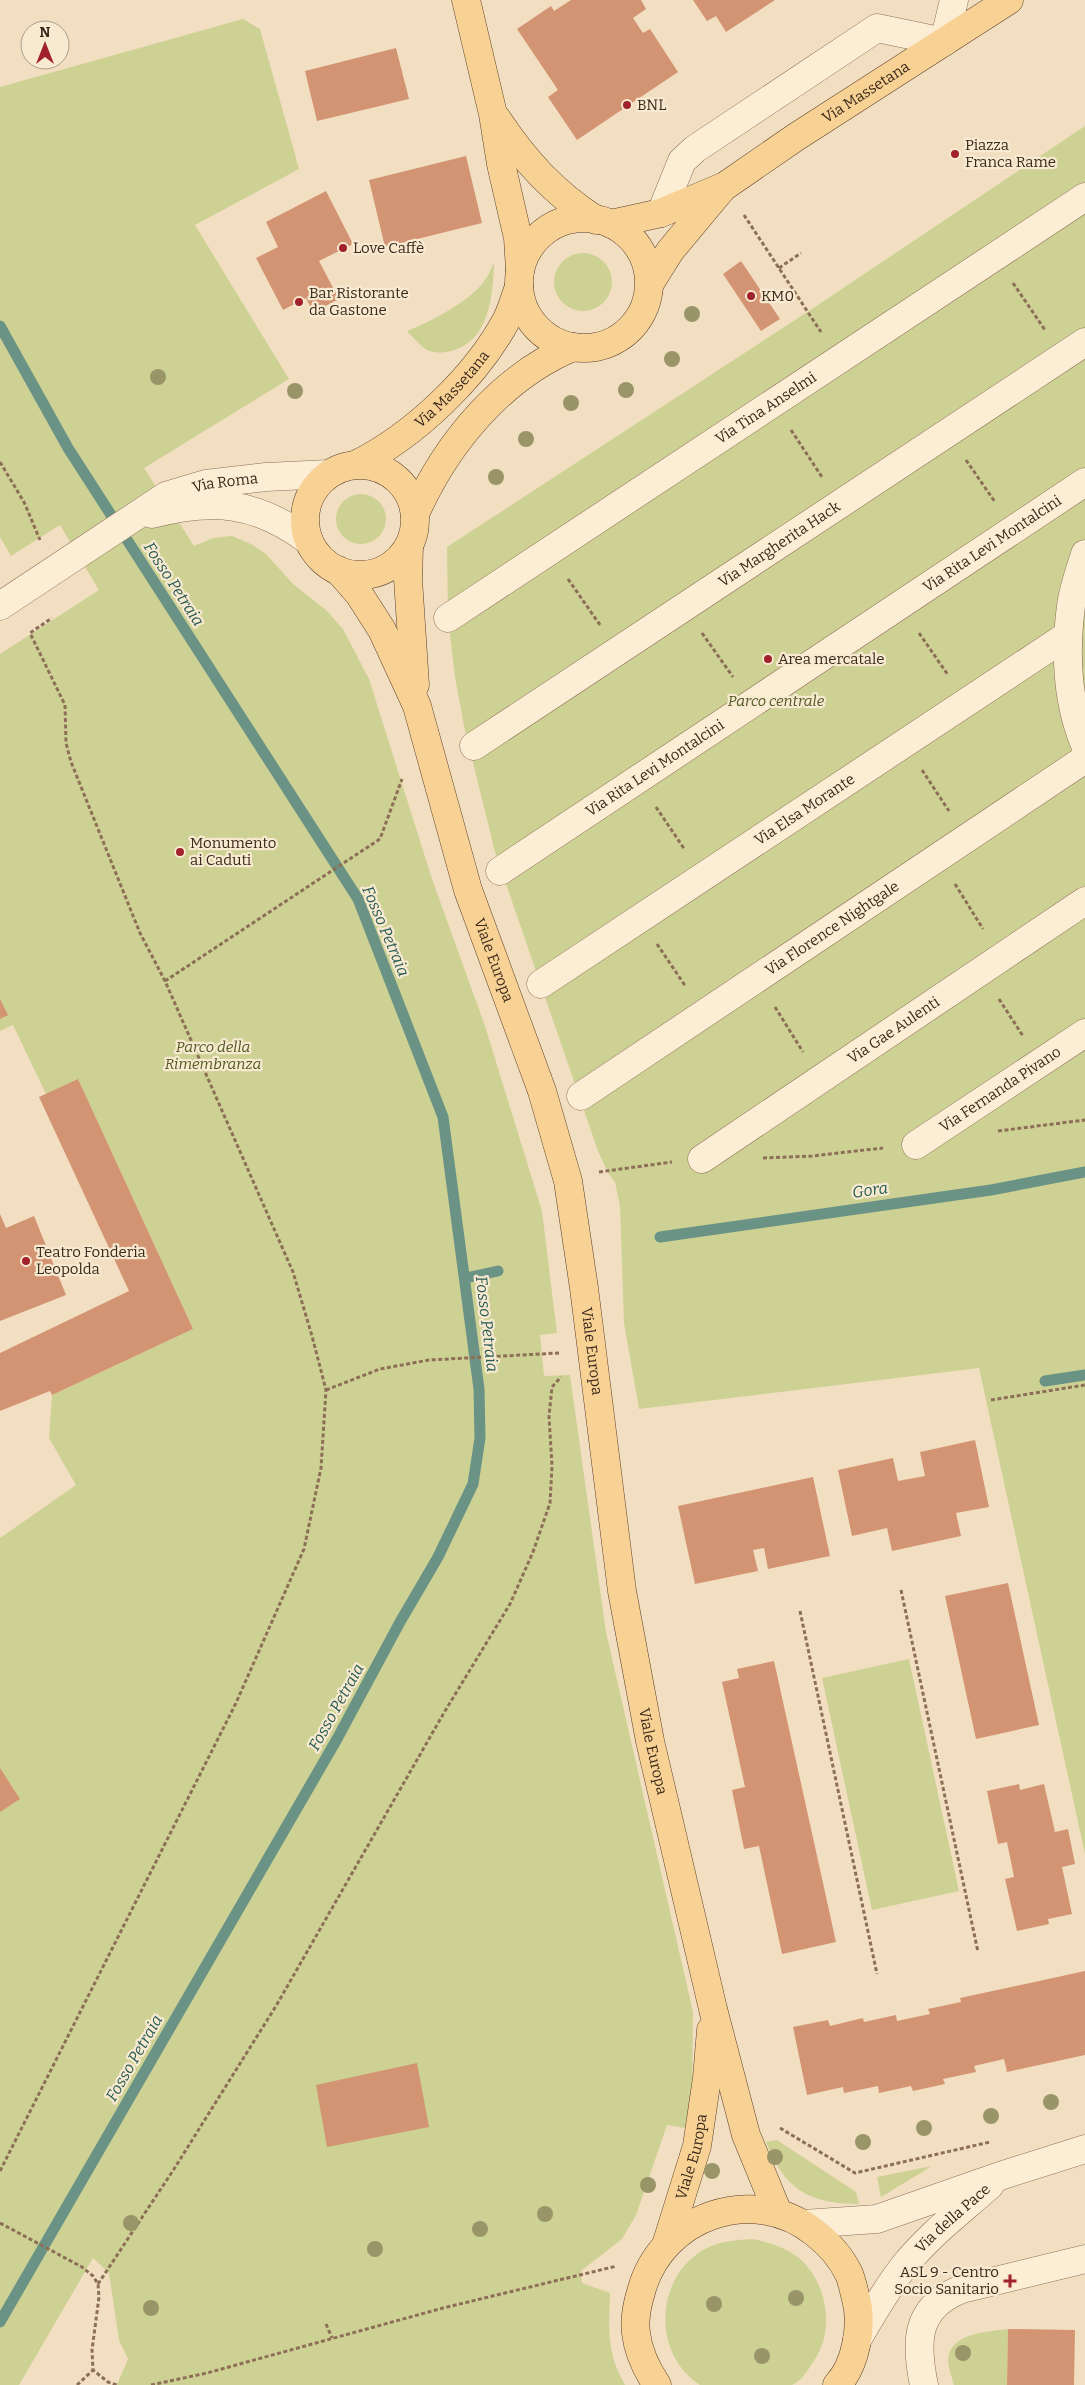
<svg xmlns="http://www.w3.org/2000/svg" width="1085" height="2385" viewBox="0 0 1085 2385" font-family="Bitter,serif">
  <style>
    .green { fill: #ced194 }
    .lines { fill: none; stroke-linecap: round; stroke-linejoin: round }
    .stream { stroke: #6a9385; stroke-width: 11 }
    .building { fill: #d39473 }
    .minor-casing { stroke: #8d6f57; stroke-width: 29 }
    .major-casing { stroke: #5a3e2b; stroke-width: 29 }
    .path { stroke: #8d6f57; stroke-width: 3; stroke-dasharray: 4 2.5; stroke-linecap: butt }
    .minor { stroke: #fcedd5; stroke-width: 28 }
    .major { stroke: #f8d295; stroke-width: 28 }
    .tree { fill: #999569 }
    .poi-dot { fill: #a1212c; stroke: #f8ead1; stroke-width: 2 }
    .labels { text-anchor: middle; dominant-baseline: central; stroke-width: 4.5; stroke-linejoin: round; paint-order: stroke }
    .street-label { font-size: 15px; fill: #3b291c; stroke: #f8ead1 }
    .poi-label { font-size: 15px; fill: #3b291c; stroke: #f8ead1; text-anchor: start }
    .park-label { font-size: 15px; font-style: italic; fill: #505921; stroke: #f8ead1 }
    .water-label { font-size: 16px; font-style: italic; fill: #2a5c55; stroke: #f8ead1 }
  </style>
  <rect width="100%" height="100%" fill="#f2dfc1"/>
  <path class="green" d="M243,19L260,29L299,169L195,225L289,379L144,468L194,546L213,538L232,536L253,545L266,554L293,584L326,610L343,629L369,679L432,879L485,1026L542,1211L557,1333L540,1335L544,1376L570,1375L606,1632L693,2012L692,2093L685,2128L667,2125L636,2215L622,2239L581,2271L582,2283L610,2293C609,2329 606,2352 625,2385H117L128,2359L119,2340L109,2273L93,2258L19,2385H0V1538L76,1485L49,1438L52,1395L193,1329L78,1080L46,1094L13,1025L0,1031V654L99,590L60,525L11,556L0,537V87Z
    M1085,126V1854L979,1368L639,1409L624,1323L620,1206L615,1182L608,1173L598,1151L495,852L464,726L455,677L448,618L447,547L815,307Z
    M554 282a29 29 0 1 1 58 0a29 29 0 1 1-58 0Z
    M494,263C493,293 490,337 457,349C447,353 437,354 427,350C420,346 413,337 407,331C430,322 471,301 485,280C489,275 491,268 494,263Z
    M336 519a25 25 0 1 1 50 0a25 25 0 1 1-50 0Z
    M909,1659L959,1891L872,1910L822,1678Z
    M777,2140L856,2192L859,2204C809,2204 784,2189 766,2142Z
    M932,2166L881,2197L877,2177Z
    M753,2239C770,2243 785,2247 799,2258C827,2282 835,2329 815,2359C809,2368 802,2381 792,2385C783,2385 715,2385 700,2385C652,2354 654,2277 705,2249C720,2241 736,2240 753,2239Z
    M1008,2329L1007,2385H954C952,2378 949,2369 948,2362C948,2332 988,2332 1008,2329Z"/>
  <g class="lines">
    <path class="stream" d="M0,326L68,448L358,899L443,1117L479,1389L480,1438L473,1484L438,1557L400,1622L337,1739L0,2322
      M660,1237L991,1190L1085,1172
      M466,1278L498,1271
      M1045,1381L1085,1375"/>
  </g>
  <path class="building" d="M571,0H641L646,9L633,18L643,33L650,29L678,72L577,140L548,97L558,90L517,29L551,6L554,11Z
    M693,0H775L726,32L716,16L707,21Z
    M396,48L409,99L317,121L305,71Z
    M466,156L482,223L385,247L369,180Z
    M326,191L353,244L319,261L339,299L313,312L306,298L283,310L256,258L278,247L266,222Z
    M741,261L780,319L761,331L723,274Z
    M0,999L8,1015L0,1019Z
    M78,1079L193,1329L52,1395L50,1391L0,1411V1353L129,1291L39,1097Z
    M0,1214L6,1228L34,1216L66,1295L0,1321Z
    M975,1440L989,1507L956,1513L961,1536L892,1551L887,1528L852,1536L838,1470L893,1458L898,1481L925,1476L920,1452Z
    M813,1477L830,1556L768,1569L764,1548L753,1550L758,1571L695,1584L678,1506Z
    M1008,1583L1039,1725L976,1739L945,1596Z
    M774,1661L836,1942L782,1954L759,1846L744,1849L732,1790L745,1787L722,1682L739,1678L737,1669Z
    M0,1768L20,1799L0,1812Z
    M1019,1784L1020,1790L1044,1784L1055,1832L1068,1829L1075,1864L1062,1867L1072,1914L1048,1919L1049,1924L1017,1931L1005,1879L1014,1877L1007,1842L998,1844L987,1791Z
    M1085,1971V2055L1007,2072L1004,2059L974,2066L976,2072L943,2079L945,2084L913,2091L911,2086L879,2093L878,2086L844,2093L843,2087L807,2095L793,2027L828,2020L830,2026L863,2018L864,2022L896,2015L897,2021L930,2014L928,2009L961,2002L960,1998Z
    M417,2063L429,2127L327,2147L316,2085Z
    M1008,2329L1075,2330L1074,2385H1007Z"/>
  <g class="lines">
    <g class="minor-casing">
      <g id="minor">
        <path d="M661,213L682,161L695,149L877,28L944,42L954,0"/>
        <path d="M152,514C214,498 257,502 309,541"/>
        <path d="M1085,554C1080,571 1073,589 1071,606C1065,652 1067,702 1085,745"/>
        <path id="s1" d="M0,606L166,496L206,484L266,477L329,474"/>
        <path id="s2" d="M448,618L1085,197"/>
        <path id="s3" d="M474,746L1085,342"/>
        <path id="s4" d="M500,871L1085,482"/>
        <path id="s5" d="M541,984L1068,635"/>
        <path id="s6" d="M581,1096L1085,759"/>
        <path id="s7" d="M916,1145L1085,1033"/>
        <path id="s8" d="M702,1159L1085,901"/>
        <path d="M804,2224L877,2219L1003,2175L1085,2149"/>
        <path id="s9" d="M857,2340C872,2314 887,2288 905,2265C929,2235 961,2211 990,2185"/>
        <path d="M924,2385C915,2342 915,2307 962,2289L1085,2259"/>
      </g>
    </g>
    <g class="major-casing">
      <g id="major">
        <path d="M466,0L493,114L501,164L518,238L520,270"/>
        <path d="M497,119C524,160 554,193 596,220"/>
        <circle cx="584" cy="283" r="65"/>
        <path id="s10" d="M611,224L661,213L725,186L796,137L1009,0"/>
        <path d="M650,283L670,251L720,191"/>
        <path id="s11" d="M355,465C414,436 476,377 507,319C512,309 515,297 519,287"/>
        <circle cx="360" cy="520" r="55"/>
        <path d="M415,514C446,444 501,377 573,347"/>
        <path d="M409,546L408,579L415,685"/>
        <path id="s12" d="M338,570L359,594L382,630L417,706L468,890L542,1091L568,1181L584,1288L622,1591L650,1741L713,2009L746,2135L778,2213"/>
        <path id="s13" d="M667,2242L697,2146L707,2078L711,2030"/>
        <path d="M657,2385C647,2370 638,2351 636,2333C634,2318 637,2305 641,2292C661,2216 753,2183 815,2233C829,2244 841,2257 849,2274C852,2281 854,2291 856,2299C863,2325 856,2365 837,2385"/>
      </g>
    </g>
    <path class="path" d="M744,215L821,332
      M779,268L801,253
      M1013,283L1045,330
      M791,430L822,477
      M966,460L995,502
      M0,462L24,502L40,540
      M568,579L600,625
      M702,633L733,677
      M919,633L948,675
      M922,770L949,811
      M656,807L685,850
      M955,884L983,929
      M657,944L686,987
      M165,981L380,839L402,779
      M999,999L1023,1036
      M775,1007L803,1052
      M998,1131L1085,1120
      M763,1158L812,1156L883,1148
      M599,1172L672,1162
      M326,1390L380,1369L429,1360L559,1353
      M991,1400L1085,1385
      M901,1590L978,1952
      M800,1611L877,1974
      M780,2128L855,2173L990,2142
      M0,2171L236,1703L304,1549L321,1468L326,1390L312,1336L293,1272L165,981L140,933L71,762L66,743L65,705L30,633L52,618
      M0,2223L82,2267L93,2276L98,2284L99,2297L92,2350L93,2370L108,2382L117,2385
      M98,2284L174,2169L276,2006L445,1711L510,1604L533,1552L550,1503L552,1466L549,1416L552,1387L561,1377
      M326,2324L332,2338
      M77,2385L93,2370
      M151,2385L207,2373L443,2308L617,2266"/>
    <use href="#minor" class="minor"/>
    <use href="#major" class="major"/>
  </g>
  <g class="tree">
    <circle cx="692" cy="314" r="8"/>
    <circle cx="672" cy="359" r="8"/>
    <circle cx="158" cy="377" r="8"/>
    <circle cx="626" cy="390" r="8"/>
    <circle cx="295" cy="391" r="8"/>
    <circle cx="571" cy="403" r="8"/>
    <circle cx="526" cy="439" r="8"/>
    <circle cx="496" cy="477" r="8"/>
    <circle cx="1051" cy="2102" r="8"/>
    <circle cx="991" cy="2116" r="8"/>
    <circle cx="924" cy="2128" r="8"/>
    <circle cx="863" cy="2142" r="8"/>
    <circle cx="775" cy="2157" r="8"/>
    <circle cx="712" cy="2171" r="8"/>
    <circle cx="648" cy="2185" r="8"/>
    <circle cx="545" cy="2214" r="8"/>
    <circle cx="131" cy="2223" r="8"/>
    <circle cx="480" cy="2229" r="8"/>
    <circle cx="375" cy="2249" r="8"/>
    <circle cx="796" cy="2298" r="8"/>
    <circle cx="714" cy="2304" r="8"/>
    <circle cx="151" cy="2308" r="8"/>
    <circle cx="963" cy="2353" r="8"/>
    <circle cx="762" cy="2356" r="8"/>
  </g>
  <g class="poi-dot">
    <circle cx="627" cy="105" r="5"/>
    <circle cx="955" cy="154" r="5"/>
    <circle cx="343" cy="248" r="5"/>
    <circle cx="751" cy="296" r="5"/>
    <circle cx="299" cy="302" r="5"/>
    <circle cx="768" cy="659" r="5"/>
    <circle cx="180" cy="852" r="5"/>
    <circle cx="26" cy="1261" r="5"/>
    <path d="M1007.5 2273.5h5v5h5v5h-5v5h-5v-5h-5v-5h5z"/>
  </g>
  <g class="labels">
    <g class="street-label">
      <text stroke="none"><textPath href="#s10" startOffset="290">Via Massetana</textPath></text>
      <text stroke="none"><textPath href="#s11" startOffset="124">Via Massetana</textPath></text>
      <text stroke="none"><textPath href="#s2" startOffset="381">Via Tina Anselmi</textPath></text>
      <text stroke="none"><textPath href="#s1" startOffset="260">Via Roma</textPath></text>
      <text stroke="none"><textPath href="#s3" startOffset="366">Via Margherita Hack</textPath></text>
      <text stroke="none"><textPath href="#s4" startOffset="591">Via Rita Levi Montalcini</textPath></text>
      <text stroke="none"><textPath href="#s4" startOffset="186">Via Rita Levi Montalcini</textPath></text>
      <text stroke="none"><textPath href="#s5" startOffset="316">Via Elsa Morante</textPath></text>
      <text stroke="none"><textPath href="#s6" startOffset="302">Via Florence Nightgale</textPath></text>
      <text stroke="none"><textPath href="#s12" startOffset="424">Viale Europa</textPath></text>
      <text stroke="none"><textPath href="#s8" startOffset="231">Via Gae Aulenti</textPath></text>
      <text stroke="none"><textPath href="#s7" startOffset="101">Via Fernanda Pivano</textPath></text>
      <text stroke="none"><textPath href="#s12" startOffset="829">Viale Europa</textPath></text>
      <text stroke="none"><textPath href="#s12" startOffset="1234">Viale Europa</textPath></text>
      <text stroke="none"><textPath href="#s13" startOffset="89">Viale Europa</textPath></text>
      <text stroke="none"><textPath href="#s9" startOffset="156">Via della Pace</textPath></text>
    </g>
    <g class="poi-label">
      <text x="637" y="105">BNL</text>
      <text x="965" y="145">Piazza<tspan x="965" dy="17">Franca Rame</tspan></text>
      <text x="353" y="248">Love Caffè</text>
      <text x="309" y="293">Bar Ristorante<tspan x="309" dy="17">da Gastone</tspan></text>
      <text x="761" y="296">KM0</text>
      <text x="778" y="659">Area mercatale</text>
      <text x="190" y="843">Monumento<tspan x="190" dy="17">ai Caduti</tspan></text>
      <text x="36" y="1252">Teatro Fonderia<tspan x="36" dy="17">Leopolda</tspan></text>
      <text x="999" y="2272" text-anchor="end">ASL 9 - Centro<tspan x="999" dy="17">Socio Sanitario</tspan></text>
    </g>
    <g class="park-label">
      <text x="776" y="701">Parco centrale</text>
      <text x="213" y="1047">Parco della<tspan x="213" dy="17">Rimembranza</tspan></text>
    </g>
    <g class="water-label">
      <text transform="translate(174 584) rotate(57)">Fosso Petraia</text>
      <text transform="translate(386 931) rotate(67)">Fosso Petraia</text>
      <text transform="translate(870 1190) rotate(-8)">Gora</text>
      <text transform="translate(487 1324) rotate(83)">Fosso Petraia</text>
      <text transform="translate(336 1707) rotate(-61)">Fosso Petraia</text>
      <text transform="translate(134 2058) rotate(-60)">Fosso Petraia</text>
    </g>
  </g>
  <g transform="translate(45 45)"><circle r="24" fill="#f8ead1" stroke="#ac9d89"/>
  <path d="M0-4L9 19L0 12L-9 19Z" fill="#a1212c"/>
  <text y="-8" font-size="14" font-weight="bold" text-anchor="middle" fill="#3b291c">N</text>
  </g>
</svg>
